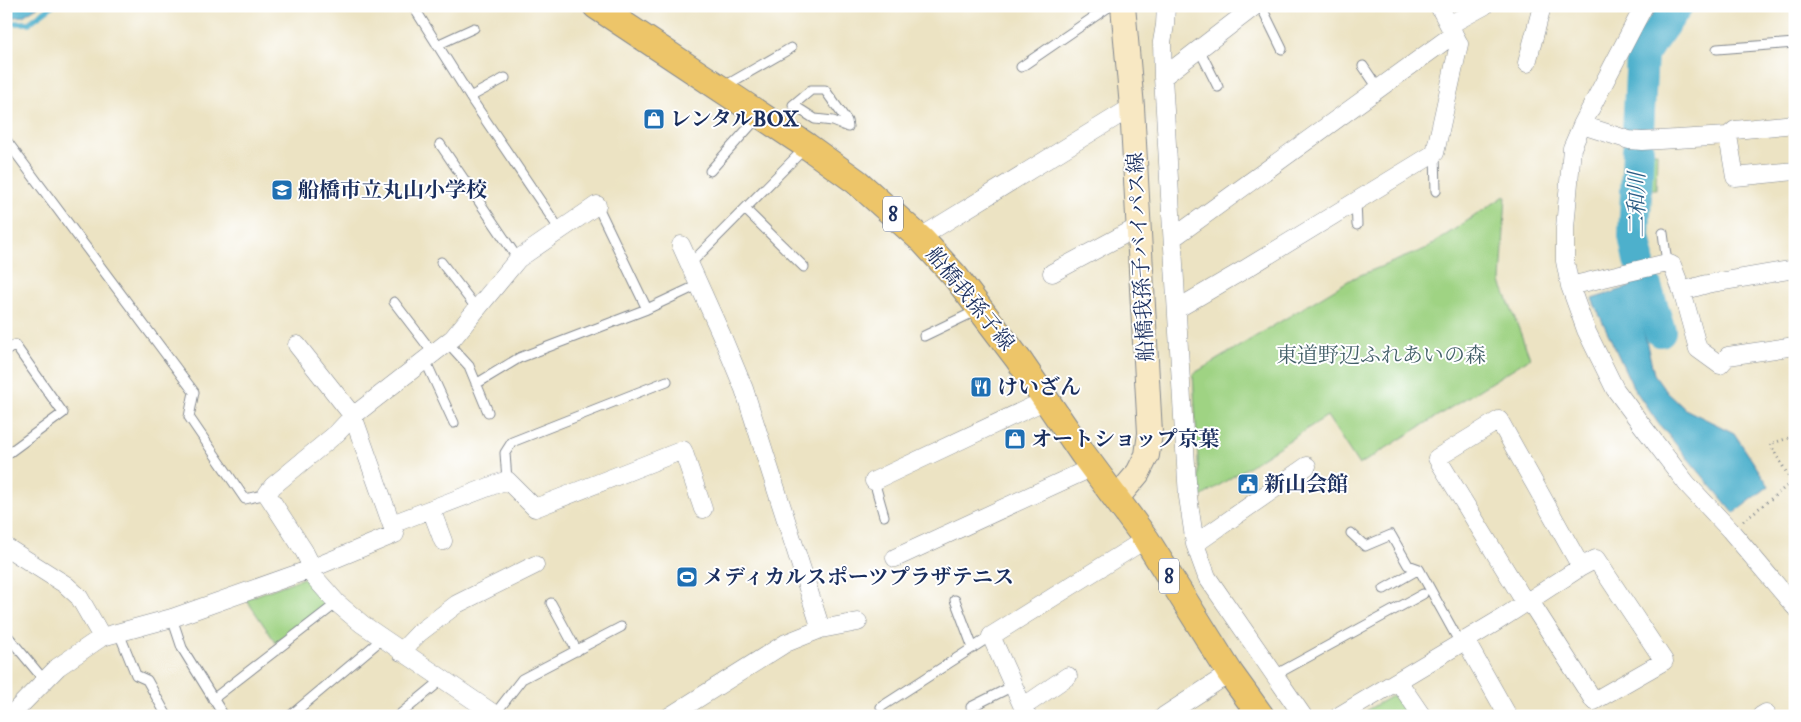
<svg xmlns="http://www.w3.org/2000/svg" width="1801" height="722" viewBox="0 0 1801 722" font-family="'IM FELL Double Pica','Noto Serif JP',serif">
  <style>
    .green { fill: #9fd383; stroke: #5d8170 }
    .water { fill: #4db0cc; stroke: #347095 }
    .lines { fill: none; stroke-linecap: round; stroke-linejoin: round }
    .stream { stroke: #4db0cc; stroke-width: 5.5 }
    .river { stroke: #4db0cc; stroke-width: 32 }
    .lane-casing { stroke: #848990; stroke-width: 11 }
    .street-casing { stroke: #848990; stroke-width: 19 }
    .secondary-casing { stroke: #848990; stroke-width: 26 }
    .primary-casing { stroke: #848990; stroke-width: 28 }
    .path { stroke: #848990; stroke-width: 3; stroke-dasharray: 1 4; stroke-linecap: butt }
    .lane { stroke: #fff; stroke-width: 9 }
    .street { stroke: #fff; stroke-width: 18 }
    .secondary { stroke: #f8e8c3; stroke-width: 24 }
    .primary { stroke: #edc569; stroke-width: 26 }
    .labels { text-anchor: middle; dominant-baseline: central; stroke-width: 4; stroke-linejoin: round; paint-order: stroke }
    .shield { fill: #fff; stroke: #5f6d8e; stroke-width: 1 }
    .shield-label { font-size: 20px; font-weight: bold; fill: #1b2f5e }
    .poi-label { font-size: 21px; font-weight: bold; fill: #1b2f5e; stroke: #fff; text-anchor: start }
    .street-label { font-size: 21px; fill: #1b2f5e; stroke: #fff }
    .park-label { font-size: 21px; fill: #436069; stroke: #fff }
    .water-label { font-size: 22px; font-style: italic; fill: #2c5c84; stroke: #fff }
  </style>
  <rect width="100%" height="100%" fill="#fff"/>
  <filter id="ink" filterUnits="userSpaceOnUse"><feTurbulence type="fractalNoise" baseFrequency=".02" numOctaves="2"/><feDisplacementMap in="SourceGraphic" scale="10" xChannelSelector="R" yChannelSelector="G"/><feConvolveMatrix kernelMatrix="1 2 1 2 8 2 1 2 1" color-interpolation-filters="sRGB"/></filter>
  <filter id="wash" filterUnits="userSpaceOnUse"><feTurbulence type="fractalNoise" baseFrequency=".0096" numOctaves="4" result="noise"/><feDisplacementMap in="SourceGraphic" scale="20" xChannelSelector="R" yChannelSelector="G"/><feGaussianBlur stdDeviation="1.12" result="paint"/><feColorMatrix in="noise" values="0 0 0 0 0 0 0 0 0 0 0 0 0 0 0 0 0 1.4 0 .05"/><feComposite in="paint" operator="in"/></filter>
  <g filter="url(#wash)">
    <rect width="100%" height="100%" fill="#ece3c3"/>
    <path class="green" d="M1643,152H1657L1656,189H1641Z
      M1506,195L1501,282L1530,358L1359,465L1327,416L1201,497L1200,494L1193,374L1353,278L1425,249Z
      M306,577L328,604L276,643L246,599Z
      M1395,694L1404,696L1414,716H1371L1367,710Z"/>
    <path class="water" d="M6,6H39L23,16L6,18Z
      M1633,286L1654,374L1667,392L1685,409L1734,433L1769,486L1734,513L1658,423L1633,387L1592,299Z"/>
    <g class="lines">
      <path class="stream" d="M6,23H29L52,6
        M1792,486L1795,491"/>
      <path class="river" d="M1638,131L1642,54L1677,6
        M1638,150L1634,236L1639,260
        M1642,274L1660,331"/>
    </g>
  </g>
  <g filter="url(#ink)">
    <g class="lines">
      <g class="lane-casing">
        <path id="lane" d="M413,6L474,103L560,230
          M1261,6L1282,49
          M437,45L474,28
          M1199,49L1218,87
          M1717,49L1795,43
          M1363,66L1378,88
          M1021,67L1110,6
          M723,87L791,48
          M811,90H825L847,121L848,127L833,121L815,119L793,105Z
          M470,97L505,78
          M6,140L194,392L189,417L245,499L267,494
          M440,144L518,259
          M1435,153L1436,191
          M710,171L758,117
          M1356,201L1357,225
          M597,205L647,309
          M745,209L804,267
          M1663,233L1667,263
          M693,261L806,147
          M441,262L477,309
          M394,302L433,353
          M924,336L978,310
          M447,342L469,366L488,412
          M6,351L15,345L63,413L6,455
          M425,360L454,423
          M476,384L519,358L647,309L698,285
          M507,480L505,453L512,442L667,381
          M874,481L884,516
          M1351,533L1365,546L1391,535L1408,565L1419,569L1460,643
          M1384,589L1419,569
          M955,600L973,648
          M551,603L577,651
          M172,618L182,648L224,716
          M119,633L136,675L147,680L167,716
          M6,634L44,680
          M1275,675L1423,594
          M213,699L337,603
          M881,707L991,636
          M971,707L1013,686
          M495,714L522,679L621,627
          M290,716L382,639
          M398,716L443,679"/>
      </g>
      <g class="street-casing">
        <path id="street" d="M1166,6L1165,25L1162,42L1163,77L1183,417L1188,497L1195,544L1207,577L1303,716
          M1644,6L1582,125L1572,148L1565,228V261L1570,286L1586,330L1615,389L1641,424L1687,484L1730,530L1795,607
          M1449,25L1484,6
          M1527,63L1542,6
          M1163,77L1255,6
          M1582,125L1629,140L1642,141L1728,136L1735,130L1795,124
          M1728,136L1735,177L1795,171
          M1173,238L1454,34
          M923,241L929,232L1132,107
          M681,245L722,336L744,389L821,629
          M1052,273L1138,227
          M1570,286L1667,263L1672,265L1682,291L1698,349L1720,365L1728,356L1795,346
          M1682,291L1707,284L1795,269
          M1177,309L1247,268L1435,153L1459,44L1439,6
          M1499,420L1581,567L1596,559L1664,661L1594,701L1535,609L1520,594L1437,458Z
          M874,481L1046,400
          M431,509L443,541
          M392,524L507,480L535,508L683,450L703,509
          M1195,544L1307,466
          M6,547L66,585L79,597L102,637
          M895,558L1093,467
          M1465,640L1508,716
          M401,652L419,633L457,604L535,565
          M1398,681L1422,716
          M1023,707L1068,676
          M10,716L58,667L102,637L172,618L308,570L395,534L353,416L297,345
          M497,716L362,624L337,603L308,570L309,561L304,551L267,494L273,486L337,433L353,416L453,338L518,259L597,205
          M670,716L786,643L821,629L858,622
          M1027,716L991,636L1146,539
          M1164,716L1230,673
          M1339,716L1496,622L1581,567
          M1761,716L1766,713"/>
      </g>
      <g class="secondary-casing">
        <path id="secondary" d="M1116,499L1138,473L1147,455L1150,433L1132,107L1123,6"/>
      </g>
      <g class="primary-casing">
        <path id="primary" d="M596,6L807,146L857,182L923,241L955,276L1018,359L1083,454L1146,539L1230,673L1261,716"/>
      </g>
      <path class="path" d="M1743,521L1792,482L1770,444L1795,436"/>
      <use href="#lane" class="lane"/>
      <use href="#street" class="street"/>
      <use href="#secondary" class="secondary"/>
      <use href="#primary" class="primary"/>
    </g>
  </g>
  <defs>
    <g id="shop-square" transform="scale(1.125)"><rect x="-9" y="-9" width="18" height="18" rx="4" fill="#1f6fb2" stroke="#fff"/><path d="M-5-2.5h2.3a2.7 3.5 0 0 1 5.4 0H5L5.5 6h-11ZM-1.5-2.5h3a1.5 2.3 0 0 0-3 0Z" fill="#fff"/></g>
    <g id="school-square" transform="scale(1.125)"><rect x="-9" y="-9" width="18" height="18" rx="4" fill="#1f6fb2" stroke="#fff"/><path d="M0-5L7-2L0 1L-7-2ZM-4 1L0 2.5L4 1V4Q0 6-4 4Z" fill="#fff"/></g>
    <g id="restaurant-square" transform="scale(1.125)"><rect x="-9" y="-9" width="18" height="18" rx="4" fill="#1f6fb2" stroke="#fff"/><path d="M-5-6h1v4h1v-4h1v4h1v-4h1v5L-1.5 .5V6h-2V.5L-5-1ZM5-6V6H3V1.5H1.5Q1.5-4 5-6Z" fill="#fff"/></g>
    <g id="civic-square" transform="scale(1.125)"><rect x="-9" y="-9" width="18" height="18" rx="4" fill="#1f6fb2" stroke="#fff"/><path d="M-.6-6.5H3V-4.5H.6V-3L4-1V1h2V6H-6V1h2V-1L-.6-3ZM-1.2 2.5V6h2.4V2.5Z" fill="#fff"/></g>
    <g id="stadium-square" transform="scale(1.125)"><rect x="-9" y="-9" width="18" height="18" rx="4" fill="#1f6fb2" stroke="#fff"/><path d="M0-5a6.5 5 0 1 0 0 10a6.5 5 0 1 0 0-10ZM-3.5-1.8h7v3.6h-7Z" fill="#fff"/></g>
  </defs>
  <g fill-rule="evenodd">
    <use href="#shop-square" x="654" y="119"/>
    <use href="#school-square" x="282" y="190"/>
    <use href="#restaurant-square" x="981" y="387"/>
    <use href="#shop-square" x="1015" y="439"/>
    <use href="#civic-square" x="1248" y="484"/>
    <use href="#stadium-square" x="687" y="577"/>
  </g>
  <g class="labels">
    <g class="shield">
      <rect x="883" y="196.5" width="20" height="35" rx="4"/>
      <rect x="1159" y="558.5" width="20" height="35" rx="4"/>
    </g>
    <g class="shield-label">
      <text x="893" y="214">8</text>
      <text x="1169" y="576">8</text>
    </g>
    <g class="poi-label">
      <text x="670" y="119">レンタルBOX</text>
      <text x="298" y="190">船橋市立丸山小学校</text>
      <text x="997" y="387">けいざん</text>
      <text x="1031" y="439">オートショップ京葉</text>
      <text x="1264" y="484">新山会館</text>
      <text x="703" y="577">メディカルスポーツプラザテニス</text>
    </g>
    <g class="street-label">
      <text transform="translate(1141 257) rotate(-93)">船橋我孫子バイパス線</text>
      <text transform="translate(970 299) rotate(51)">船橋我孫子線</text>
    </g>
    <g class="park-label">
      <text x="1381" y="355">東道野辺ふれあいの森</text>
    </g>
    <g class="water-label">
      <text transform="translate(1637 205) rotate(-90)">二和川</text>
    </g>
  </g>
  <rect width="1801" height="722" fill="none" stroke="#fff" stroke-width="25"/>
</svg>
